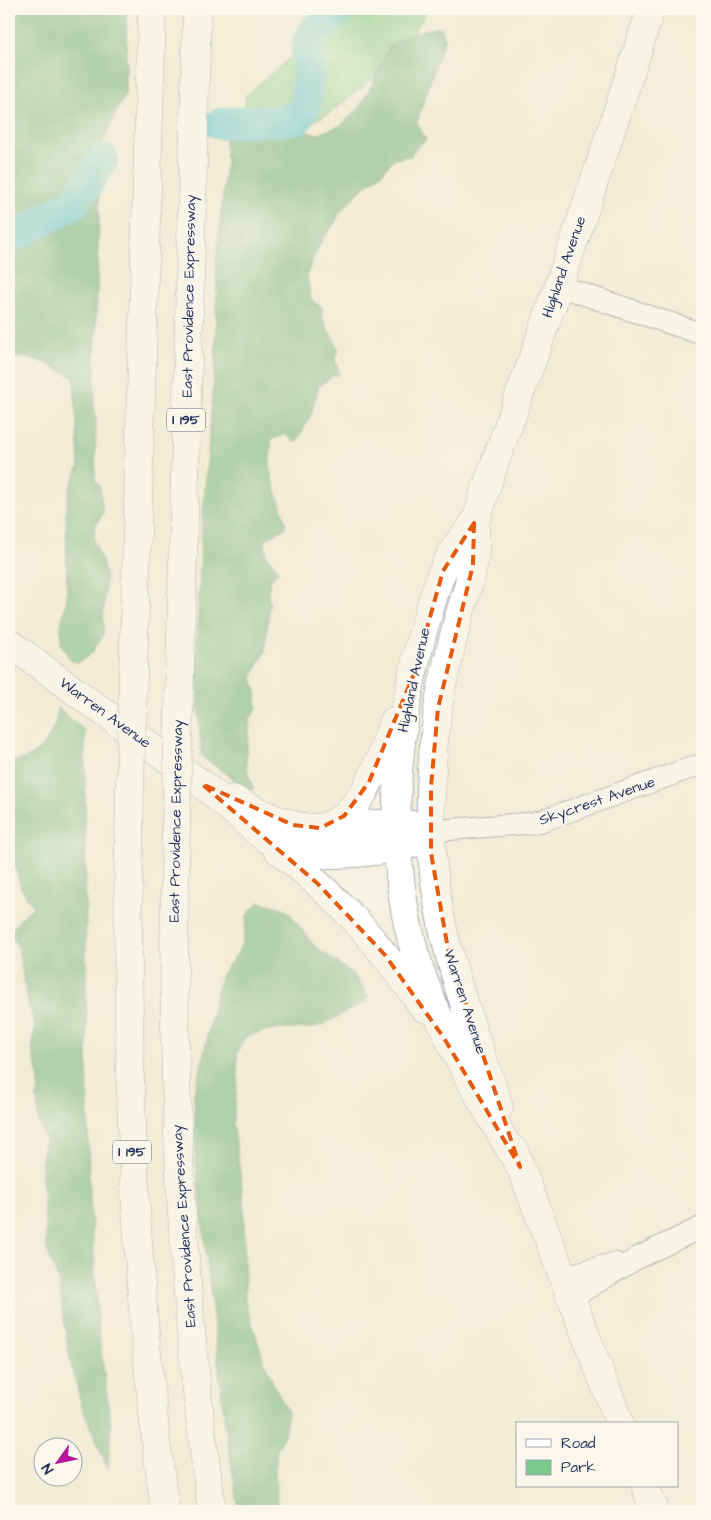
<svg xmlns="http://www.w3.org/2000/svg" width="711" height="1520" viewBox="0 0 711 1520" font-family="'Architects Daughter',sans-serif">
  <style>
    .green { fill: #79ca8c; stroke: #4a7c75 }
    .forest { fill: #62ae78; stroke: #3e6e6b }
    .lines { fill: none; stroke-linecap: round; stroke-linejoin: round }
    .river { stroke: #59c4d4; stroke-width: 32 }
    .minor-casing { stroke: #667188; stroke-width: 23 }
    .major-casing { stroke: #667188; stroke-width: 29 }
    .highway-casing { stroke: #667188; stroke-width: 29 }
    .minor { stroke: #fff; stroke-width: 21 }
    .major { stroke: #fff; stroke-width: 28 }
    .highway { stroke: #fff; stroke-width: 28 }
    .highway-bridge-casing { stroke: #667188; stroke-width: 29; stroke-linecap: butt }
    .highway-bridge { stroke: #fff; stroke-width: 28 }
    .marked { fill: none; stroke: #e8590c; stroke-width: 4; stroke-dasharray: 10 6; stroke-linejoin: round }
    .labels { text-anchor: middle; dominant-baseline: central; stroke-width: 4.5; stroke-linejoin: round; paint-order: stroke }
    .shield { fill: #fbf7ec; stroke: #5e6b89; stroke-width: 1 }
    .shield-label { font-size: 14px; font-weight: bold; fill: #1b2f5e }
    .street-label { font-size: 15px; fill: #1b2f5e; stroke: #fbf7ec }
  </style>
  <rect width="100%" height="100%" fill="#fbf7ec"/>
  <filter id="ink" filterUnits="userSpaceOnUse"><feTurbulence type="fractalNoise" baseFrequency=".02" numOctaves="2"/><feDisplacementMap in="SourceGraphic" scale="10" xChannelSelector="R" yChannelSelector="G"/><feConvolveMatrix kernelMatrix="1 2 1 2 8 2 1 2 1" color-interpolation-filters="sRGB"/></filter>
  <filter id="wash" filterUnits="userSpaceOnUse"><feTurbulence type="fractalNoise" baseFrequency=".0096" numOctaves="4" result="noise"/><feDisplacementMap in="SourceGraphic" scale="20" xChannelSelector="R" yChannelSelector="G"/><feGaussianBlur stdDeviation="1.12" result="paint"/><feColorMatrix in="noise" values="0 0 0 0 0 0 0 0 0 0 0 0 0 0 0 0 0 1.4 0 .05"/><feComposite in="paint" operator="in"/></filter>
  <g filter="url(#wash)">
    <rect width="100%" height="100%" fill="#f2ecd5"/>
    <path class="green" d="M323,9H428L396,62L367,83L330,113L290,133L240,142L246,95L311,40Z"/>
    <path class="forest" d="M9,9H127L126,92L101,145L94,409L96,414L95,479L100,487L103,513L95,527L94,541L102,561L106,578L103,619L104,626L103,635L92,653L78,663L70,660L61,644V625L67,598L66,510L69,490L79,466L74,378C53,365 34,356 9,357Z
      M441,27L445,38L417,122L426,140L415,149L411,156L394,159L381,174L362,189L339,214L335,223L324,237L313,259L307,275L311,300L322,307V317L339,350L335,360L340,374L333,376L319,386L311,415L296,443L285,434L271,440C272,448 270,455 270,463C271,486 284,506 286,528L265,540L266,554L279,571L270,580L268,595L270,603L265,652L252,678L256,691L257,709L249,720C251,730 248,738 247,748C245,763 248,776 254,789L250,790L237,782L201,756L196,659L202,523L215,365L217,256L226,160L223,109L234,108L257,113L292,130L318,134L341,125L359,108L372,84L389,47L402,38L423,30Z
      M58,708L85,731L86,958L89,1182L99,1335L111,1425L108,1469L82,1407L69,1355L58,1280L47,1251L41,1164L45,1141L38,1119V1105L36,1098L39,1091L38,1072L32,1050L35,1025L27,999L18,948L10,932L22,917L33,907L21,888L14,863L9,854V762C15,761 23,760 28,757C47,747 56,728 58,708Z
      M259,902L283,908L289,912L314,946L353,974L369,998L363,1003L324,1024L312,1028L270,1030L245,1037L237,1053L238,1078L233,1122L244,1201L245,1300L262,1355L273,1383L288,1412L284,1435L277,1451L275,1475L278,1511H239L224,1419L196,1163L194,1093L203,1058L216,994L222,974L238,952L243,940L247,915Z"/>
    <g class="lines">
      <path class="river" d="M220,124C246,119 272,124 298,118L306,103L309,66L306,53L309,40L316,29L333,15L337,9
        M9,234L19,233L74,203L103,159"/>
    </g>
  </g>
  <g filter="url(#ink)">
    <g class="lines">
      <g class="minor-casing">
        <path id="minor" d="M559,286L702,334
          M430,831L532,823L544,820L702,764
          M563,1277L615,1263
          M571,1298L639,1257L702,1227"/>
      </g>
      <g class="major-casing">
        <path id="major" d="M474,523C480,556 468,585 459,616C451,646 443,677 438,708C429,773 427,839 438,904C450,973 477,1040 499,1107
          M9,643L202,784L265,838C277,845 290,851 304,853C328,857 393,852 414,843
          M233,799C258,811 284,826 313,828C346,829 380,820 414,825
          M323,827C365,815 380,757 394,721
          M277,849C304,871 331,894 354,919C380,947 402,977 424,1008
          M514,1150L620,1424
          M520,1167C485,1107 448,1046 424,981C378,854 395,712 437,586C442,571 449,556 459,542C463,536 470,530 474,523C479,515 481,503 484,494C508,424 535,355 559,285C591,193 621,101 651,9
          M645,1486L655,1511"/>
      </g>
      <g class="highway-casing">
        <path id="highway" d="M133,677L152,9
          M179,710L197,9
          M130,790C124,1031 132,1272 165,1511
          M176,823C170,1053 179,1283 212,1511"/>
      </g>
      <use href="#minor" class="minor"/>
      <use href="#major" class="major"/>
      <use href="#highway" class="highway"/>
      <g class="highway-bridge-casing">
        <path id="highway-bridge" d="M130,790L133,677
          M176,823L179,710"/>
      </g>
      <use href="#highway-bridge" class="highway-bridge"/>
    </g>
  </g>
  <path d="M0 0H711V1520H0ZM474,523L473,565L438,708L431,787V853L448,949L520,1167L444,1038L385,955L317,883L202,784L293,825L320,828L344,816L369,782L414,674L443,571Z" fill="#f2ecd5" fill-opacity=".55" fill-rule="evenodd"/>
  <path class="marked" d="M474,523L473,565L438,708L431,787V853L448,949L520,1167L444,1038L385,955L317,883L202,784L293,825L320,828L344,816L369,782L414,674L443,571Z"/>
  <g class="labels">
    <g class="shield">
      <rect x="167" y="408.5" width="38" height="23" rx="4"/>
      <rect x="113" y="1140.5" width="38" height="23" rx="4"/>
    </g>
    <g class="shield-label">
      <text x="186" y="420">I 195</text>
      <text x="132" y="1152">I 195</text>
    </g>
    <g class="street-label">
      <text transform="translate(564 267) rotate(-71)">Highland Avenue</text>
      <text transform="translate(189 296) rotate(-89)">East Providence Expressway</text>
      <text transform="translate(414 680) rotate(-78)">Highland Avenue</text>
      <text transform="translate(105 713) rotate(36)">Warren Avenue</text>
      <text transform="translate(597 801) rotate(-19)">Skycrest Avenue</text>
      <text transform="translate(176 821) rotate(-89)">East Providence Expressway</text>
      <text transform="translate(465 1002) rotate(72)">Warren Avenue</text>
      <text transform="translate(184 1226) rotate(-94)">East Providence Expressway</text>
    </g>
  </g>
  <rect width="711" height="1520" fill="none" stroke="#fbf7ec" stroke-width="30"/>
  <rect x="516" y="1422" width="162" height="65" fill="#fbf7ec" stroke="#a1a7b3"/>
  <rect x="526" y="1439" width="25" height="8" fill="#ffffff" stroke="#a1a7b3"/>
  <text x="561" y="1448" font-size="15" fill="#1b2f5e">Road</text>
  <rect x="526" y="1460" width="25" height="15" fill="#79ca8c" stroke="#a1a7b3"/>
  <text x="561" y="1472" font-size="15" fill="#1b2f5e">Park</text>
  <g transform="translate(58 1462) rotate(237)"><circle r="24" fill="#fbf7ec" stroke="#a1a7b3"/>
  <path d="M0-4L9 19L0 12L-9 19Z" fill="#b5179e"/>
  <text y="-8" font-size="14" font-weight="bold" text-anchor="middle" fill="#1b2f5e">N</text>
  </g>
</svg>
